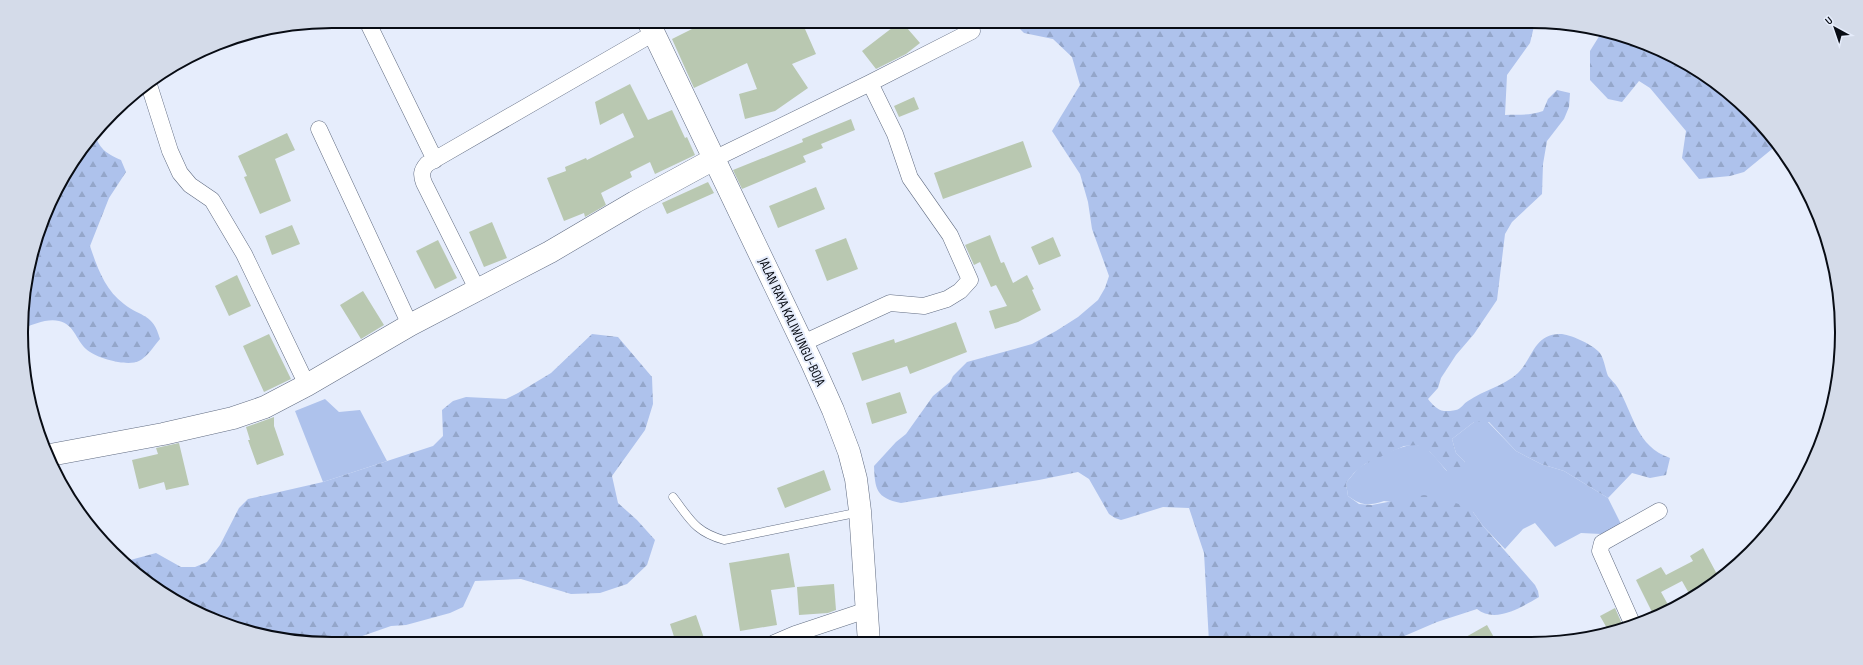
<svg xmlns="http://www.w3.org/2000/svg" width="1863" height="665" viewBox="0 0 1863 665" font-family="'Sofia Sans Condensed',sans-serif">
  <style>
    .green { fill: #aec2ec }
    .forest { fill: url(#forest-firs) }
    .building { fill: #b9c8b1 }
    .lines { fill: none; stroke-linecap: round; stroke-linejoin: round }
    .lane-casing { stroke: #616c82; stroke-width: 9 }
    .street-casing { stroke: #616c82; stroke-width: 17 }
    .secondary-casing { stroke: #616c82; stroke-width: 23 }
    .lane { stroke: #fff; stroke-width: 8 }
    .street { stroke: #fff; stroke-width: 16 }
    .secondary { stroke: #fff; stroke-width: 22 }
    .labels { text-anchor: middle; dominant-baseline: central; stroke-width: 4; stroke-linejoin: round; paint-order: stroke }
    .street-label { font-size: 14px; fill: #080c14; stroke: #e6edfc }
    .rim { fill: none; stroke: #080c14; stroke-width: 2 }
  </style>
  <defs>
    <pattern id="forest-firs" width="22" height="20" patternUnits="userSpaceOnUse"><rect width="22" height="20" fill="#aec2ec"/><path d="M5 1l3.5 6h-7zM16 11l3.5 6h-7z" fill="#94a6ca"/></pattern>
  </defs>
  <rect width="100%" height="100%" fill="#e6edfc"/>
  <path class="green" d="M325,399L339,412L360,410L387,461L323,482L295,411Z
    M1474,422H1488L1516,451L1541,464L1564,471L1608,498L1621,524L1601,534L1581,533L1555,547L1535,523L1523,529L1505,549L1483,526L1473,512L1384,501C1368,506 1362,506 1348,496L1346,483C1352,476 1357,468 1365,464C1375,458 1406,443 1417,445C1430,447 1439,463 1447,471L1465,462L1456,453L1452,439Z"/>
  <path class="forest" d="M1012,21L1535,22L1530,43L1507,75L1505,115C1519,114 1530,116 1543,111L1548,99L1557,90L1570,93L1569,107L1564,119L1547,141L1543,164L1542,194L1512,222L1505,234L1497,300L1474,334L1456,355L1441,378L1438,388L1428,399C1432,404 1437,410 1444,411C1447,411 1453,411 1456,410C1461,409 1464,403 1468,401C1484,390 1504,386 1518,373C1533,358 1534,334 1560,334C1570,334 1591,344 1598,351C1604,356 1605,369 1608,376C1611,380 1615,383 1618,388C1634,415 1636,446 1670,458L1666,475L1650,478L1632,473L1608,498L1564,471L1541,464L1516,451L1489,422H1474L1452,439L1456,453L1465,462L1460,474L1447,471L1430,452L1417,445L1404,446L1365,464L1354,473L1346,483L1348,496L1359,504L1372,505L1424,495L1436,497L1462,505L1473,512L1483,526L1535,585L1538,591L1539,597C1522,607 1495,624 1477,609L1437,622L1402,637L1394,642H1209L1204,553L1189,508L1163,507L1128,518L1121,520L1115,518L1109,514L1089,479L1078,472L1039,480L901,503C876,498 875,489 874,466L896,442L906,434L933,396L950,382L953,376L967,362L1032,344L1056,331L1078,317L1098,300L1105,288L1109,276L1092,229L1088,202L1080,174L1052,131L1080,85L1072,57L1053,39L1024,33Z
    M1603,30L1611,32C1630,39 1650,44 1668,53C1710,74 1750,107 1777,145L1744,172L1730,176L1699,179L1682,158L1686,131L1650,88L1639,81L1622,102L1608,99L1590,80V51Z
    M94,133C100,149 105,153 121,160L126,172L109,198L90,246C97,267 105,290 124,304C142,318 153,313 160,339C154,346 147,357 139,361C127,367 95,358 86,349C76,340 74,324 59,321C47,318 33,325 22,328L24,292L53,195L86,143Z
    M592,334L618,337L652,377L653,404L645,430L612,476L618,503L637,520L655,540L647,565L627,584L600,593L571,594L521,579L475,581L463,607L450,613L406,625L391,626L348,641L347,644H332L252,633L159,591L123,562L156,553L181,567H195L207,562L220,545L239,508L248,499L323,482L433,446L443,436L442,410L453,401L466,397L506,399L518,393L551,373Z"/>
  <path class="building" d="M691,21H822L805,29L816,54L792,64L808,88L775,111L745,119L739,94L757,89L747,63L694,88L672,39L696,27Z
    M901,21L920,43L906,54L876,69L862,51Z
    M630,84L648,120L672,110L685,138L687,137L695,155L655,174L650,162L630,172L632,177L601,193L606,205L585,217L584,213L564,221L547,178L566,171L565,167L586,158L587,160L634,137L623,113L600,125L595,102Z
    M914,97L919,109L899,117L894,106Z
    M851,119L855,130L821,144L823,148L803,156L806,162L742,189L733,170L803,142L802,139Z
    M287,133L295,150L275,159L291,201L260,214L244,177L247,176L238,156Z
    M1023,141L1032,167L943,199L934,173Z
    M708,182L714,193L667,214L662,203Z
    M816,187L825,209L778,228L769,206Z
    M492,222L507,258L484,267L469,232Z
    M292,225L300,244L272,255L265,236Z
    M990,235L1001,263L1004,262L1013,283L1027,275L1034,289L1032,290L1041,310L1018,322L995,329L989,311L1007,306L996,285L991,287L980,262L974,265L965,245Z
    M1053,237L1061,256L1039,265L1031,247Z
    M846,238L858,269L827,281L815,250Z
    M438,240L457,278L435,289L416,251Z
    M237,275L251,306L229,316L215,286Z
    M363,291L384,325L361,339L340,305Z
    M956,322L967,352L910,374L907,366L862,381L852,353L894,339L895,343Z
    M269,334L291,379L264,392L243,346Z
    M900,392L907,413L872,424L866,403Z
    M274,417V426L284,455L257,465L248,440H250L246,427Z
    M179,443L189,485L166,490L164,482L139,489L132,460L158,454L156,448Z
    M824,470L831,490L785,508L777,488Z
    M1703,548L1719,578L1691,597L1682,581L1661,592L1671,610L1654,616L1636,580L1661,567L1666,575L1693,561L1690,556Z
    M789,553L795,587L771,590L777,625L740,631L729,563Z
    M834,584L836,610L828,613L799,615L797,587Z
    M1615,608L1623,626L1608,630L1600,616Z
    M696,615L705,641L699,643H676L670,624Z
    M1487,625L1496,641L1457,642Z"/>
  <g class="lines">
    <g class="lane-casing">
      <path id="lane" d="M673,497C690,519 695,532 724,540L860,512"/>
    </g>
    <g class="street-casing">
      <path id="street" d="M367,21L435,160
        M149,85L170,151L180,173L190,185L212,200L244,254L307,385
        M319,129L410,325
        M714,159L870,83L972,31
        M478,291L424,183C421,175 421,171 427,164L654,33
        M803,343L890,303L924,306L947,299L960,291L970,280L950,235L910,178L895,134L870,83
        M1632,623L1600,551L1602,543L1659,511
        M774,643L795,634L867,610"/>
    </g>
    <g class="secondary-casing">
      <path id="secondary" d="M648,21L812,363L833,410L849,452L856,479L860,511L869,643
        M50,455L163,434L233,418L265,407L307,385L410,325L550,252L635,202L714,159"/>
    </g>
    <use href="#lane" class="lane"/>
    <use href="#street" class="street"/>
    <use href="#secondary" class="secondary"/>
  </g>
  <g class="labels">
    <g class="street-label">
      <text transform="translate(792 322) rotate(65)">JALAN RAYA KALIWUNGU-BOJA</text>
    </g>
  </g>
  <path d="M0 0H1863V665H0ZM332 28H1531A304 304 0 0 1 1835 332V333A304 304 0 0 1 1531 637H332A304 304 0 0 1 28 333V332A304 304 0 0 1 332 28Z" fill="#d4dbe9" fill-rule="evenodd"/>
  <path class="rim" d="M332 28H1531A304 304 0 0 1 1835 332V333A304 304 0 0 1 1531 637H332A304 304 0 0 1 28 333V332A304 304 0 0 1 332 28Z"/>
  <g transform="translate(1835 28) rotate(320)" stroke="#e6edfc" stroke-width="3" paint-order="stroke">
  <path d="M0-3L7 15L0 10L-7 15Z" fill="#080c14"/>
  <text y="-6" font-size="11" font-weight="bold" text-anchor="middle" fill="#080c14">U</text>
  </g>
</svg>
